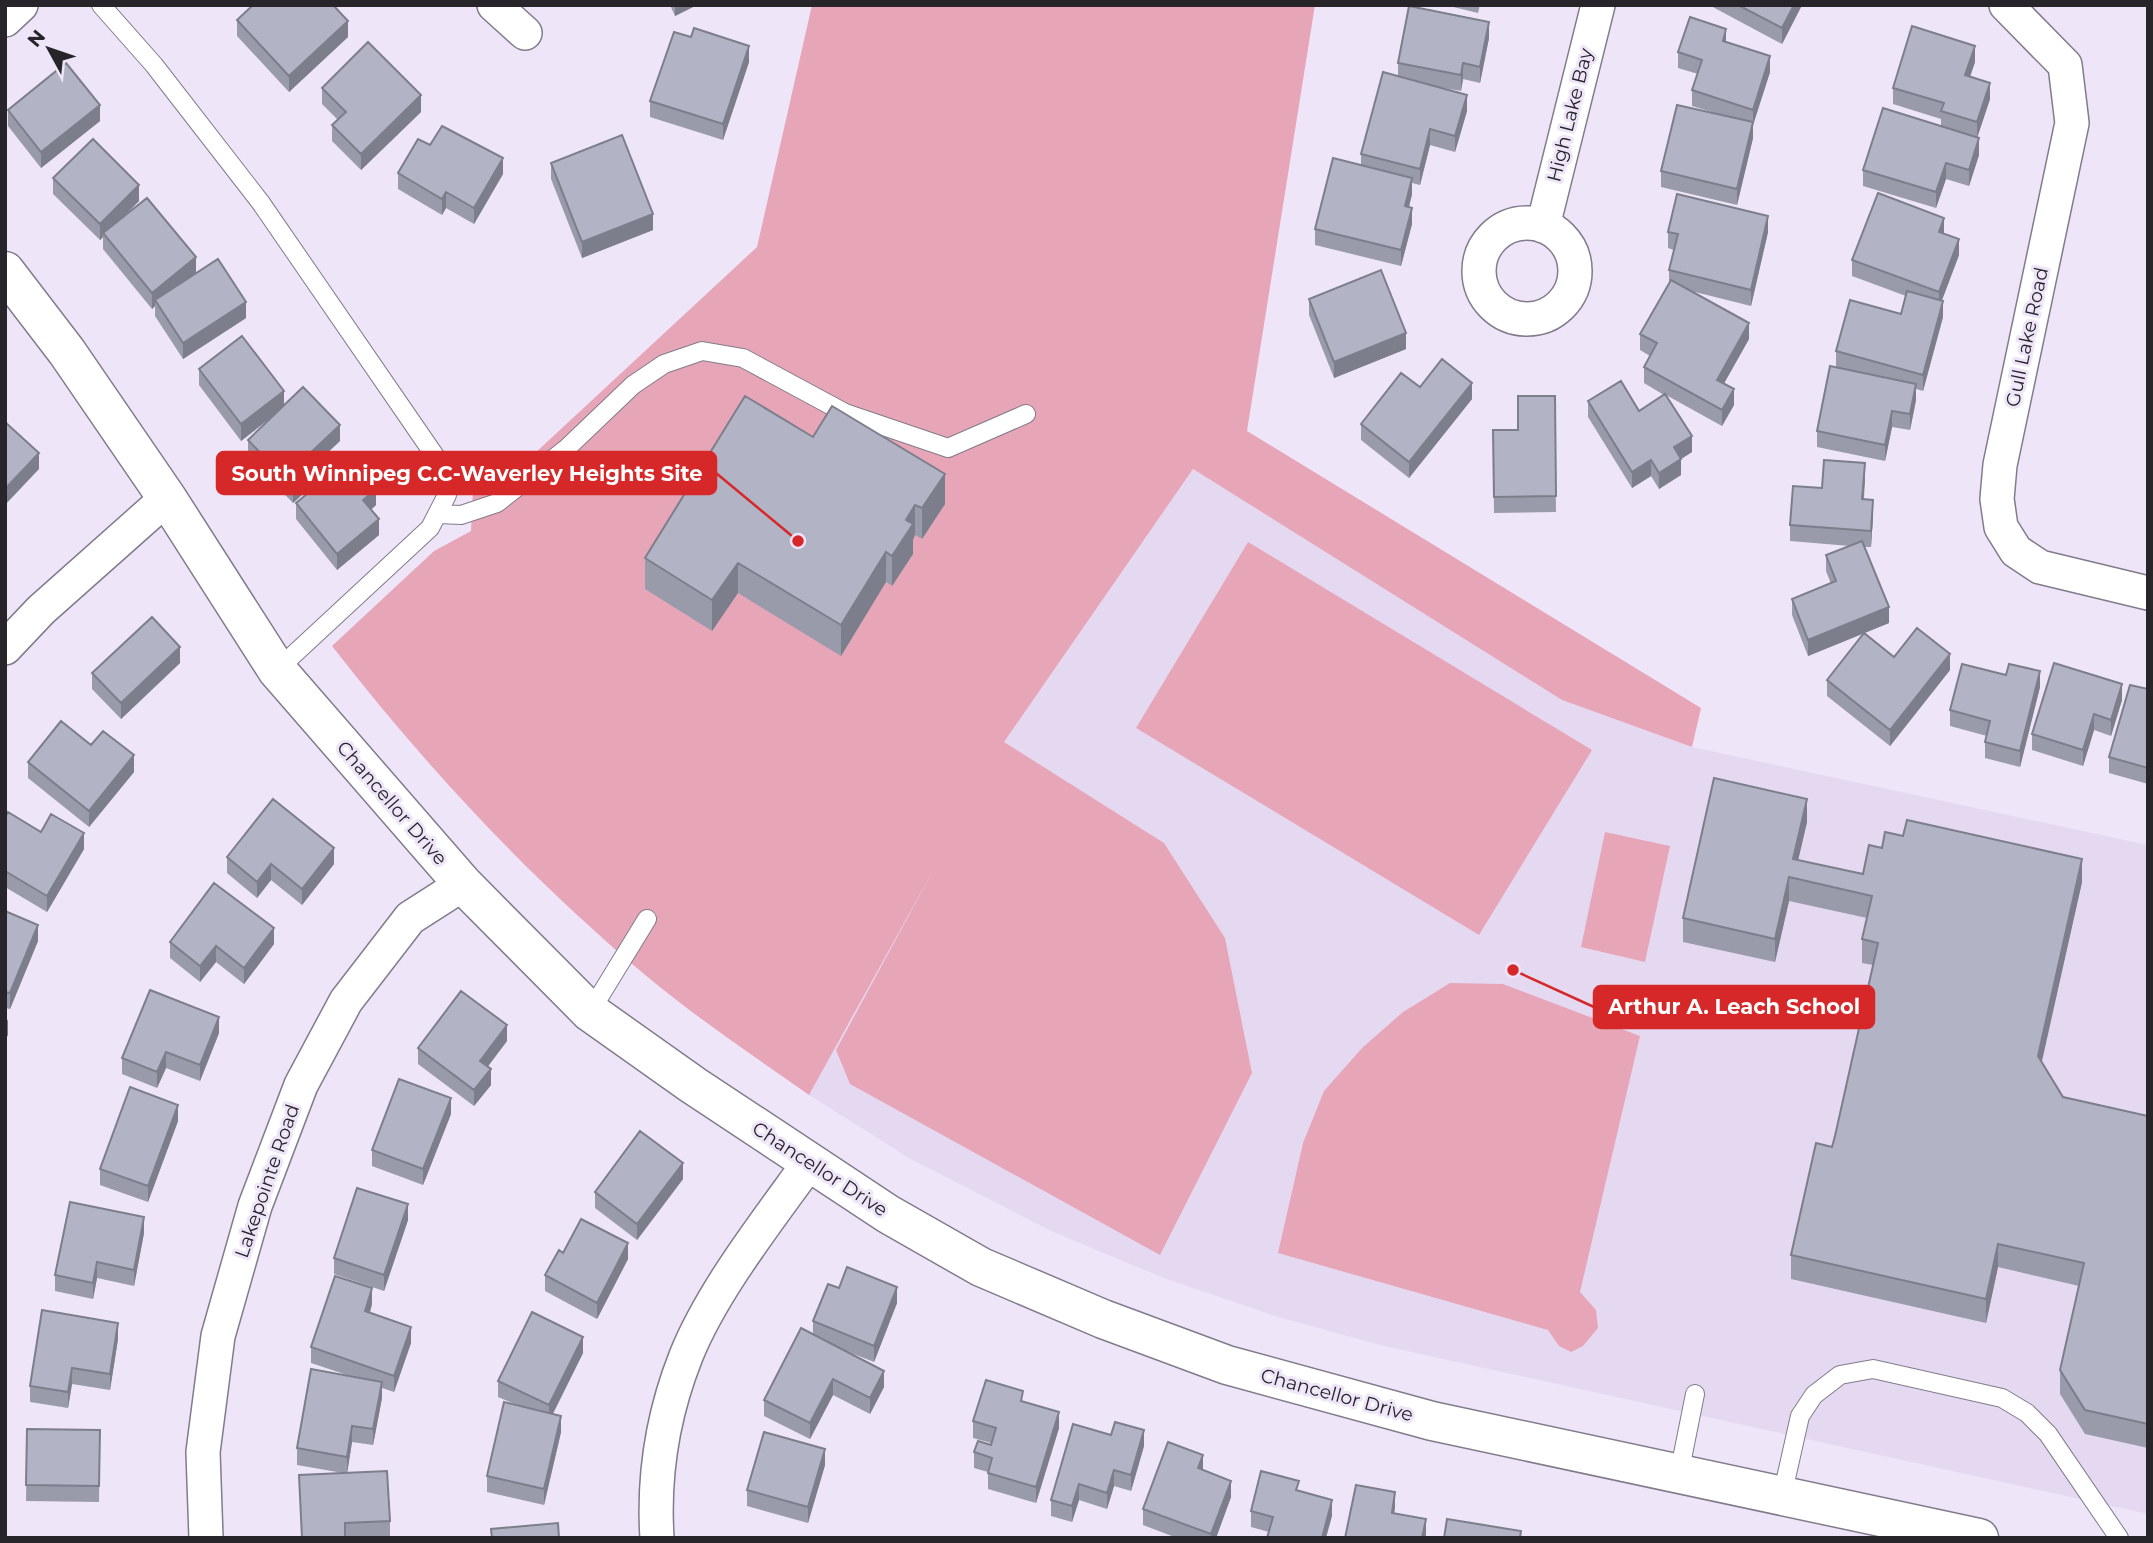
<svg xmlns="http://www.w3.org/2000/svg" width="2153" height="1543" viewBox="0 0 2153 1543" font-family="Montserrat,sans-serif">
  <style>
    .built { fill: #e5d9f2 }
    .green { fill: #e7a6b8 }
    .lines { fill: none; stroke-linecap: round; stroke-linejoin: round }
    .lane-casing { stroke: #827b8b; stroke-width: 20 }
    .street-casing { stroke: #827b8b; stroke-width: 36 }
    .secondary-casing { stroke: #827b8b; stroke-width: 41 }
    .lane { stroke: #fff; stroke-width: 18 }
    .street { stroke: #fff; stroke-width: 33 }
    .secondary { stroke: #fff; stroke-width: 38 }
    .wall { fill: #999baa }
    .shaded-wall { fill: #7d7e8b }
    .building { fill: #b2b4c6; stroke: #7d7e8b; stroke-width: 2 }
    .labels { text-anchor: middle; dominant-baseline: central; stroke-width: 6; stroke-linejoin: round; paint-order: stroke }
    .street-label { font-size: 19px; fill: #27242a; stroke: #eee6f8 }
    .leader { fill: none; stroke: #d62828; stroke-width: 2.5 }
    .callout-dot { fill: #d62828; stroke: #eee6f8; stroke-width: 2.5 }
    .callout { fill: #d62828; stroke: #d62828; stroke-width: 2.5 }
    .callout-label { font-size: 21px; text-anchor: middle; font-weight: bold; fill: #fff }
  </style>
  <rect width="100%" height="100%" fill="#eee6f8"/>
  <path class="built" d="M1193,469L1562,700L1692,747L2148,845V1514L1384,1346L1278,1317L1161,1277L1051,1231L909,1158L809,1095L1004,742Z"/>
  <path class="green" d="M812,5H1315L1247,431L1701,708L1692,747L1562,700L1193,469L1004,742L1164,843L1225,938L1252,1073L1160,1255L850,1084L836,1050L935,867L809,1095C755,1057 701,1021 650,979C532,881 426,767 332,646L434,551L471,531L473,488L520,467L757,247Z
    M1248,542L1592,750L1479,935L1136,728Z
    M1605,832L1670,846L1645,962L1581,947Z
    M1450,983L1503,984L1640,1036L1580,1292L1596,1310L1598,1328L1583,1346L1571,1352L1559,1346L1548,1330L1278,1253L1303,1143L1324,1091L1362,1048L1403,1012Z"/>
  <g class="lines">
    <g class="lane-casing">
      <path id="lane" d="M101,5L154,65L261,203L444,469L447,495L430,528L277,670
        M438,514L461,515L497,503L567,448L633,385L664,364L702,351L743,358L845,413L948,448L1026,414
        M590,1012L647,919
        M1679,1474L1695,1394
        M1782,1496L1800,1416L1814,1395L1840,1375L1873,1369L2002,1398L2027,1413L2048,1434L2119,1538"/>
    </g>
    <g class="street-casing">
      <path id="street" d="M494,5L525,33
        M2006,5L2065,65L2072,123L2000,465L1997,499L2001,527L2016,551L2040,567L2148,593
        M5,20L21,5
        M1479 271a48 48 0 1 1 96 0a48 48 0 1 1-96 0Z
        M1543,226L1598,5
        M5,648L41,610L167,498
        M206,1538L203,1452L218,1336L255,1206L301,1085L346,1001L410,918L463,884
        M657,1538C653,1476 663,1414 686,1356C712,1291 768,1220 809,1163"/>
    </g>
    <g class="secondary-casing">
      <path id="secondary" d="M5,271L67,352L167,498L277,670L463,884L590,1012L693,1085L888,1214L981,1267L1103,1319L1227,1365L1432,1421L1979,1538"/>
    </g>
    <use href="#lane" class="lane"/>
    <use href="#street" class="street"/>
    <use href="#secondary" class="secondary"/>
  </g>
  <path class="wall" d="M670,5H697L675,16Z
    M1445,5H1480L1478,13Z
    M1709,5H1802L1782,44Z
    M237,20L348,37L289,92L237,36Z
    M1489,38L1480,83L1463,79L1461,91L1438,87L1467,111L1455,152L1430,145L1420,185L1412,183V194L1409,207L1412,224L1401,266L1315,245V229L1361,165V154L1398,76V63Z
    M1726,43L1770,72L1753,125V138L1737,205L1661,187V171L1715,113L1692,106V90L1698,74L1678,68V52Z
    M749,62L723,140L650,117V101Z
    M1975,62L1970,77L1990,99L1977,138L1979,155L1969,186L1946,179L1936,208L1863,186V170L1941,126V119L1893,104V88Z
    M322,88L421,112L361,170L332,141V125L338,120L322,104Z
    M8,110L100,121L41,168L8,126Z
    M430,145L503,174L474,224L446,208L442,215L398,189V173Z
    M551,163L653,230L582,258L551,179Z
    M53,178L139,201L121,219L196,273L189,278L246,318L183,359L155,316V306L152,309L103,249V237L100,240L53,194Z
    M1668,232H1768L1751,306L1691,291L1749,339L1724,383L1734,405L1722,426L1666,395L1692,452L1681,459V475L1659,489L1651,476L1632,488L1588,417V401L1639,411L1664,395L1644,383V367L1650,356L1640,350V334L1669,283V270L1674,250L1668,248Z
    M1944,234L1959,255L1942,300L1943,317L1923,391L1916,389V400L1910,430L1892,427L1885,461L1817,447V431L1836,367V351L1901,314L1906,296L1852,276V260Z
    M1309,299L1406,349L1334,378L1309,315Z
    M199,369L284,406L340,441L316,463L317,481L293,503L248,456V440L274,415L241,441L199,385Z
    M1420,387L1472,399L1409,478L1361,440V424Z
    M1555,396L1556,512L1494,513L1493,430H1518Z
    M813,437L945,504L922,539L915,535L913,540V554L892,586L886,582L841,656L738,593L712,631L645,589V558Z
    M1865,479L1864,499L1873,516L1871,547H1864L1889,623L1808,656L1792,615V599L1831,584L1826,571V555L1850,546L1790,541V525L1822,488Z
    M296,503L376,505L371,510L379,535L337,570L296,519Z
    M1894,657L1950,670L1890,746L1827,696V680Z
    M180,663L121,719L92,689V673Z
    M2040,687L2020,767L1985,758V742L1987,736L1950,726V710Z
    M2148,689V784L2109,773V757Z
    M2122,700L2111,736L2094,730L2083,766L2032,750V734Z
    M91,745L134,772L89,827L28,778V762Z
    M5,817L84,849L47,912L5,887Z
    M1807,822L1798,860L1863,874L1882,848L2082,882L2041,1062L2063,1097L2148,1116V1448L2085,1434L2060,1394V1370L2079,1286L1998,1267L1986,1323L1791,1279V1255L1832,1147L1873,965L1862,963V939L1867,918L1789,901L1775,962L1683,942V918Z
    M227,857L334,864L302,905L271,880L257,898L227,873Z
    M5,911L38,941L10,1009L5,1008Z
    M170,942L274,944L244,984L216,962L200,982L170,958Z
    M219,1033L200,1081L166,1068L157,1088L122,1074V1058Z
    M507,1041L488,1066L491,1085L474,1106L418,1064V1048Z
    M451,1114L423,1185L372,1166V1150Z
    M178,1121L148,1202L100,1185V1169Z
    M683,1179L637,1240L595,1208V1192Z
    M408,1220L384,1291L334,1274V1258Z
    M144,1233L134,1286L97,1278L93,1299L55,1291V1275Z
    M563,1253L628,1259L597,1319L545,1291V1275Z
    M839,1288L897,1303L874,1362L841,1349L884,1387L870,1414L833,1395L810,1439L764,1416V1400L813,1334V1321Z
    M372,1304L370,1313L411,1343L394,1392L382,1388V1398L373,1445L352,1442L347,1473L390,1521V1537L302,1538L299,1475L343,1473L297,1465V1448L350,1376L311,1363V1347Z
    M118,1339L110,1390L72,1384L68,1408L30,1402V1386Z
    M583,1353L553,1414L561,1432L544,1505L487,1492V1476L517,1405L498,1397V1381Z
    M1023,1402L1059,1428L1036,1503L988,1489V1472L974,1468V1452L991,1445V1443L973,1438V1421Z
    M27,1429L100,1430L99,1502L26,1501Z
    M1144,1446L1131,1491L1114,1486L1107,1509L1079,1500L1072,1522L1051,1516V1500Z
    M825,1465L808,1523L747,1506V1490Z
    M1203,1470L1231,1497L1216,1538H1177L1143,1525V1509Z
    M1299,1491L1332,1516L1269,1532L1251,1527V1511Z"/>
  <path class="shaded-wall" d="M675,5H697L675,16Z
    M1794,5H1802L1782,44V28Z
    M348,21V37L289,92V76Z
    M1489,22V38L1480,83V67Z
    M1726,29V45L1723,41Z
    M749,46V62L723,140V124Z
    M1975,46V62L1965,91V75Z
    M1770,56V72L1753,125V138L1737,205V189L1753,123V110Z
    M1463,63V79L1461,91V75Z
    M1990,83V99L1977,138V122Z
    M421,95V112L361,170V154Z
    M1467,95V111L1455,152V136Z
    M100,105V121L41,168V152Z
    M1430,129V145L1420,185V169Z
    M1979,138V155L1969,186V170Z
    M503,158V174L474,224V208Z
    M1946,163V179L1936,208V192Z
    M1412,178V194L1405,222V206Z
    M139,185V201L105,235L103,233V237L100,240V224Z
    M446,192V208L442,215V199Z
    M1412,208V224L1401,266V250Z
    M653,214V230L582,258V242Z
    M1768,216V232L1751,306V290Z
    M1944,218V234L1939,232Z
    M1959,239V255L1939,308V292Z
    M196,257V273L158,304L155,300V306L152,309V293Z
    M1943,301V317L1923,391V375Z
    M246,302V318L183,359V343Z
    M1749,323V339L1717,396V380Z
    M1406,333V349L1334,378V362Z
    M1472,383V399L1409,478V462Z
    M1916,384V400L1910,430V414Z
    M1734,389V405L1722,426V410Z
    M284,391V407L241,441V424Z
    M1892,411V427L1885,461V445Z
    M340,425V441L308,471V455Z
    M1692,436V452L1681,459V475L1659,489V473L1674,447Z
    M39,453V469L5,505V489Z
    M1651,460V476L1632,488V472Z
    M1865,463V479L1862,515V499Z
    M317,465V481L293,503V487Z
    M945,474V504L922,539V508Z
    M376,489V505L363,516V500Z
    M1873,500V516L1871,547V531Z
    M915,505V535L913,540V554L892,586V556L906,520Z
    M379,519V535L337,570V554Z
    M886,552V582L841,656V625Z
    M738,563V593L712,631V600Z
    M1889,607V623L1808,656V640Z
    M180,647V663L121,719V703Z
    M1950,654V670L1890,746V730Z
    M2040,671V687L2020,767V751Z
    M2122,684V700L2111,736V720Z
    M2094,714V730L2083,766V750Z
    M134,755V772L89,827V811Z
    M1807,799V822L1794,878L1793,859Z
    M84,833V849L47,912V896Z
    M334,848V864L302,905V889Z
    M2082,859V882L2038,1079V1056Z
    M271,864V880L257,898V882Z
    M1789,877V901L1775,962V939Z
    M38,925V941L10,1009V993Z
    M274,928V944L244,984V968Z
    M216,946V962L200,982V966Z
    M219,1017V1033L200,1081V1065Z
    M8,1019V1035L5,1041V1025Z
    M507,1025V1041L480,1077V1061Z
    M166,1052V1068L157,1088V1072Z
    M491,1069V1085L474,1106V1090Z
    M451,1098V1114L423,1185V1169Z
    M178,1105V1121L148,1202V1186Z
    M683,1163V1179L637,1240V1224Z
    M408,1204V1220L384,1291V1275Z
    M144,1217V1233L134,1286V1270Z
    M628,1243V1259L597,1319V1303Z
    M1998,1244V1267L1986,1323V1299Z
    M97,1262V1278L93,1299V1283Z
    M897,1287V1303L874,1362V1346Z
    M372,1288V1304L365,1327V1311Z
    M118,1323V1339L110,1390V1374Z
    M411,1327V1343L394,1392V1376Z
    M583,1337V1353L549,1421V1405Z
    M72,1368V1384L68,1408V1392Z
    M884,1371V1387L870,1414V1398Z
    M833,1379V1395L810,1439V1423Z
    M382,1382V1398L373,1445V1429Z
    M1059,1412V1428L1036,1503V1487Z
    M561,1416V1432L544,1505V1489Z
    M352,1426V1442L347,1474V1457Z
    M1144,1430V1446L1131,1491V1475Z
    M825,1449V1465L808,1523V1507Z
    M1203,1455V1471L1198,1468Z
    M1114,1470V1486L1107,1509V1493Z
    M1231,1481V1497L1216,1538H1211V1534Z
    M1079,1484V1500L1072,1522V1506Z
    M1395,1492V1508L1392,1529V1513Z
    M1332,1500V1516L1326,1538H1322Z
    M1426,1519V1535L1425,1538H1422Z"/>
  <path class="building" d="M253,5H333L348,21L289,76L237,20Z
    M1738,5H1794L1782,28Z
    M1409,6L1489,22L1480,67L1463,63L1461,75L1398,63Z
    M1690,17L1726,29L1723,41L1770,56L1753,110L1692,90L1702,60L1678,52Z
    M1912,26L1975,46L1965,75L1990,83L1977,122L1941,111L1944,103L1893,88Z
    M694,28L749,46L723,124L650,101L674,32L691,37Z
    M368,42L421,95L361,154L332,125L346,112L322,88Z
    M66,63L100,105L41,152L8,110Z
    M1383,72L1467,95L1455,136L1430,129L1420,169L1361,154Z
    M1677,105L1753,122L1737,189L1661,171Z
    M1883,108L1979,138L1969,170L1946,163L1936,192L1863,170Z
    M442,126L503,158L474,208L446,192L442,199L398,173L418,139L430,145Z
    M622,135L653,214L582,242L551,163Z
    M93,139L139,185L100,224L53,178Z
    M1333,158L1412,178L1405,206L1412,208L1401,250L1315,229Z
    M1878,193L1944,218L1939,232L1959,239L1939,292L1852,260Z
    M1677,194L1768,216L1751,290L1669,270L1678,234L1668,232Z
    M147,198L196,257L152,293L103,233Z
    M218,259L246,302L183,343L155,300Z
    M1381,270L1406,333L1334,362L1309,299Z
    M1671,280L1749,323L1717,380L1734,389L1722,410L1644,367L1657,343L1640,334Z
    M1907,291L1943,301L1923,375L1836,351L1850,300L1901,314Z
    M242,336L284,391L241,424L199,369Z
    M1442,359L1472,383L1409,462L1361,424L1401,373L1420,387Z
    M1830,366L1916,384L1910,414L1892,411L1885,445L1817,431Z
    M1621,381L1639,411L1665,394L1692,436L1674,447L1681,459L1659,473L1651,460L1632,472L1588,401Z
    M303,387L340,425L308,455L317,465L293,487L248,440Z
    M745,396L813,437L832,406L945,474L922,508L915,505L906,520L913,524L892,556L886,552L841,625L738,563L712,600L645,558Z
    M1518,396H1555L1556,496L1494,497L1493,430H1518Z
    M5,422L39,453L5,489Z
    M351,458L376,489L363,500L379,519L337,554L296,503Z
    M1824,460L1865,463L1862,499L1873,500L1871,531L1790,525L1793,486L1822,488Z
    M1862,541L1889,607L1808,640L1792,599L1836,581L1826,555Z
    M152,617L180,647L121,703L92,673Z
    M1917,628L1950,654L1890,730L1827,680L1864,633L1894,657Z
    M2054,663L2122,684L2111,720L2094,714L2083,750L2032,734Z
    M1962,664L2006,675L2009,664L2040,671L2020,751L1985,742L1990,721L1950,710Z
    M2130,685L2148,689V768L2109,757Z
    M61,721L91,745L103,731L134,755L89,811L28,762Z
    M1714,778L1807,799L1793,859L1863,874L1869,845L1882,848L1885,832L1903,836L1907,820L2082,859L2038,1056L2063,1097L2148,1116V1424L2085,1410L2060,1370L2084,1263L1998,1244L1986,1299L1791,1255L1816,1143L1832,1147L1835,1136L1878,943L1862,939L1872,896L1789,877L1775,939L1683,918Z
    M273,799L334,848L302,889L271,864L257,882L227,857Z
    M8,812L41,832L51,814L84,833L47,896L5,871V817Z
    M214,883L274,928L244,968L216,946L200,966L170,942Z
    M5,911L38,925L10,993L5,992Z
    M150,990L219,1017L200,1065L166,1052L157,1072L122,1058Z
    M461,991L507,1025L480,1061L491,1069L474,1090L418,1048Z
    M399,1079L451,1098L423,1169L372,1150Z
    M130,1087L178,1105L148,1186L100,1169Z
    M640,1131L683,1163L637,1224L595,1192Z
    M357,1188L408,1204L384,1275L334,1258Z
    M70,1202L144,1217L134,1270L97,1262L93,1283L55,1275Z
    M581,1219L628,1243L597,1303L545,1275L559,1250L563,1253Z
    M847,1267L897,1287L874,1346L813,1321L828,1284L839,1288Z
    M335,1276L372,1288L365,1311L411,1327L394,1376L311,1347Z
    M42,1310L118,1323L110,1374L72,1368L68,1392L30,1386Z
    M532,1312L583,1337L549,1405L498,1381Z
    M801,1328L884,1371L870,1398L833,1379L810,1423L764,1400Z
    M311,1369L382,1382L373,1429L352,1426L347,1457L297,1448Z
    M986,1380L1023,1391L1021,1401L1059,1412L1036,1487L988,1473L992,1458L974,1452L978,1441L991,1445L996,1428L973,1421Z
    M504,1402L561,1416L544,1489L487,1476Z
    M1115,1422L1144,1430L1131,1475L1114,1470L1107,1493L1079,1484L1072,1506L1051,1500L1073,1424L1111,1435Z
    M27,1429L100,1430L99,1486L26,1485Z
    M764,1432L825,1449L808,1507L747,1490Z
    M1168,1442L1203,1455L1198,1468L1231,1481L1211,1534L1143,1509Z
    M387,1471L390,1521L345,1523V1538H302L299,1475Z
    M1261,1471L1299,1481L1296,1490L1332,1500L1322,1538H1267L1273,1517L1251,1511Z
    M1356,1485L1395,1492L1392,1513L1426,1519L1422,1538H1345Z
    M1447,1519L1521,1531L1520,1538H1444Z
    M558,1523L559,1538H492L491,1529Z"/>
  <g class="labels">
    <g class="street-label">
      <text transform="translate(1570 115) rotate(-76)">High Lake Bay</text>
      <text transform="translate(2027 337) rotate(-78)">Gull Lake Road</text>
      <text transform="translate(392 803) rotate(49)">Chancellor Drive</text>
      <text transform="translate(820 1169) rotate(33)">Chancellor Drive</text>
      <text transform="translate(267 1181) rotate(-71)">Lakepointe Road</text>
      <text transform="translate(1337 1395) rotate(15)">Chancellor Drive</text>
    </g>
  </g>
  <path class="leader" d="M798 541L716 473M1513 970L1594 1007"/>
  <g class="callout-dot">
    <circle cx="798" cy="541" r="7"/>
    <circle cx="1513" cy="970" r="7"/>
  </g>
  <g class="callout">
    <rect x="217" y="452" width="499" height="42" rx="7"/>
    <rect x="1594" y="986" width="280" height="42" rx="7"/>
  </g>
  <g class="callout-label">
    <text x="467" y="481">South Winnipeg C.C-Waverley Heights Site</text>
    <text x="1734" y="1014">Arthur A. Leach School</text>
  </g>
  <rect width="2153" height="1543" fill="none" stroke="#27242a" stroke-width="14"/>
  <g transform="translate(49 49) rotate(310)" stroke="#eee6f8" stroke-width="5" paint-order="stroke">
  <path d="M0-5L12 26L0 18L-12 26Z" fill="#27242a"/>
  <text y="-10" font-size="19" font-weight="bold" text-anchor="middle" fill="#27242a">N</text>
  </g>
</svg>
